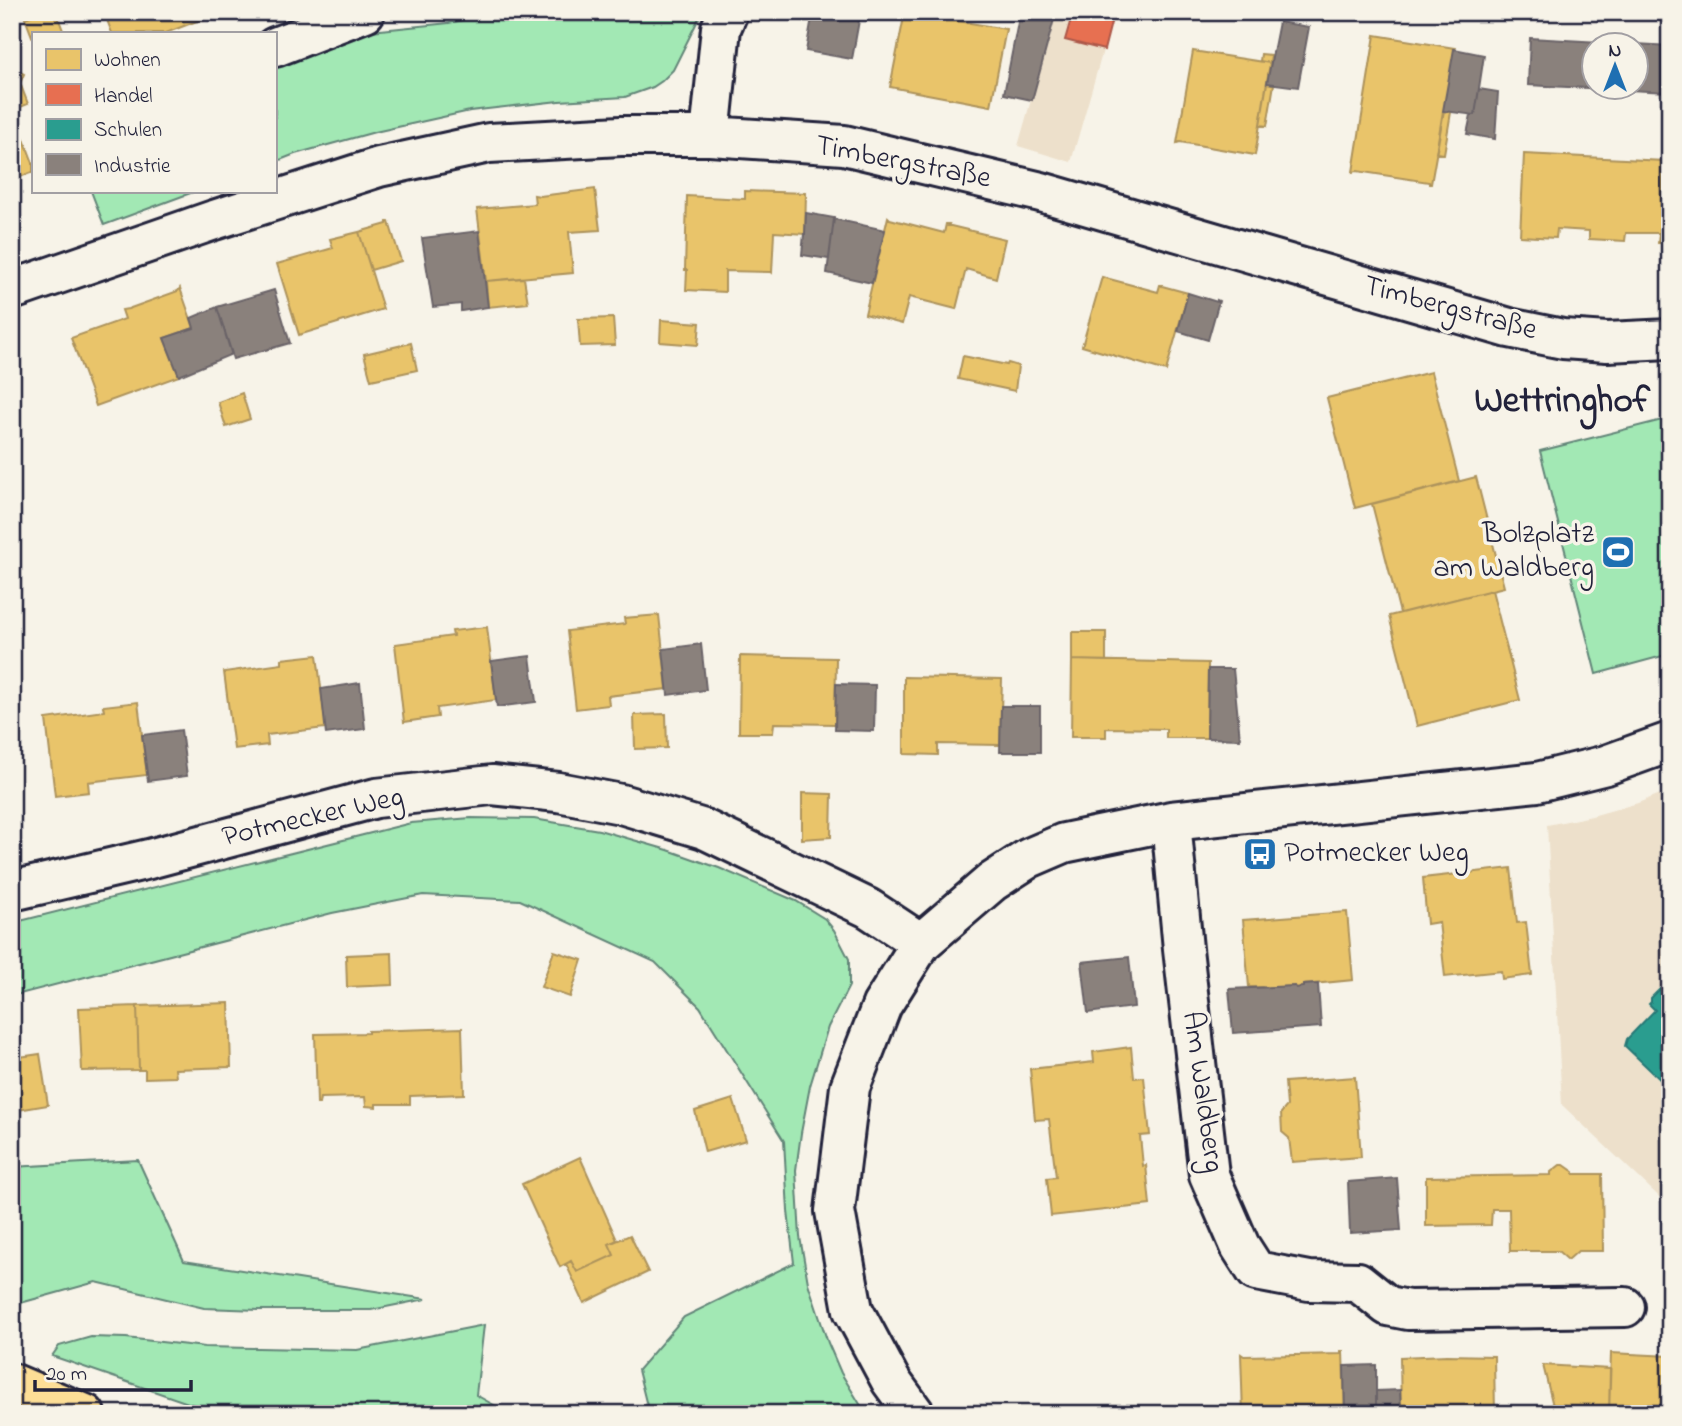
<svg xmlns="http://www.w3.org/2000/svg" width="1682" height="1426" viewBox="0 0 1682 1426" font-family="'Indie Flower',sans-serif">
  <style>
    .built { fill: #ede0cb }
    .green { fill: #a2e8b4; stroke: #628578; stroke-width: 2 }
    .homes { fill: #e9c46a; stroke: #ad935c; stroke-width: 2 }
    .shops { fill: #e76f51; stroke: #ac584a; stroke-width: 2 }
    .schools { fill: #2a9d8f; stroke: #287876; stroke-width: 2 }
    .industry { fill: #8a817c; stroke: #6b6468; stroke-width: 2; fill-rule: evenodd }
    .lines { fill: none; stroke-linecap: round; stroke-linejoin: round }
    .minor-casing { stroke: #22223b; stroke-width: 44 }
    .primary-casing { stroke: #22223b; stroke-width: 44 }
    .minor { stroke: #f7f3e8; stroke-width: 38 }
    .primary { stroke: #fdde96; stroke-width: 38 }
    .labels { text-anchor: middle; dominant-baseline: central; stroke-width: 7; stroke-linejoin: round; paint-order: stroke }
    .street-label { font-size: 30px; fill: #22223b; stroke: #f7f3e8 }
    .poi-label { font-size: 30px; fill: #22223b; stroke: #f7f3e8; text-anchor: end }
    .district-label { font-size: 37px; font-weight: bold; fill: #22223b; stroke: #f7f3e8 }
  </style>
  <rect width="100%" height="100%" fill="#f7f3e8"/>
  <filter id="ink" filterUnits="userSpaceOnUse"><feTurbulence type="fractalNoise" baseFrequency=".0143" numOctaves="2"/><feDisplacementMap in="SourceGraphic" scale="14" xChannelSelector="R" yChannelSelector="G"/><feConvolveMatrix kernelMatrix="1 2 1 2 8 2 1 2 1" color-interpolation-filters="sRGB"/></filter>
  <g filter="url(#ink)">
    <path class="built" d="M1056,12H1114L1071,162L1018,146Z
      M1670,790V1207L1562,1105L1547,825L1592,816L1638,803Z"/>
    <path class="green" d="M501,12H702L673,70L662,81L653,87L625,97L559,101L470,111L375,132L295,154L275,162V64L361,32L449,23Z
      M91,191H196L104,225Z
      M1670,418V654L1596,674L1540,451Z
      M471,818L534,819L599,830L668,850L719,868L796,901L825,919L834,930L849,959V986L828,1027L810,1086L801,1133L796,1170L800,1237L808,1283L828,1343L841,1373L866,1414H649L638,1370L684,1317L794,1263L788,1211L784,1141L700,1007L655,962L520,900L423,895L332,913L12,996V923L411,823Z
      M138,1160L184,1261L426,1299L371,1310H259L204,1308L96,1282L17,1304L12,1307V1167Z
      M484,1325L476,1395L510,1414H220L52,1356L59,1346L91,1337L126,1338L205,1347L357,1350Z"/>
    <path class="homes" d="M40,12H56L64,33H33V39L25,18Z
      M104,12H201L204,21L202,19L166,33H112Z
      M905,12L1006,29L991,106L890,87Z
      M1375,35L1455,48L1431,184H1429V182L1357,171L1353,172Z
      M1193,51L1270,63L1255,155L1180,142L1177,143Z
      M1261,54L1271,55L1270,63L1260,61Z
      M13,66L14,69L24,74L20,83L28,104L13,110L33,163V172L12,180Z
      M1267,83L1274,84L1267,126L1260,125Z
      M1443,111L1451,112L1444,154L1436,153Z
      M1670,122V161H1664L1666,123Z
      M1524,154L1664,161L1660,243H1658L1659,233H1626L1625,241L1589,239V231L1557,229L1556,238L1520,236Z
      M1664,161H1670V253L1665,255H1664V239H1660Z
      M595,189L600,230L569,232L573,273L486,281L477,209L535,204L534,195L540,196Z
      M745,191L806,193L805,234L774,232L772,273L770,272L725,271V292L686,290L687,270H685L687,196L745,199Z
      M888,217L890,219L944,233L946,224H949L948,226H951L1005,239L996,278L966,269L956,309L909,297L902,324L865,314Z
      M387,222H389L401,261L371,270L359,232L387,224Z
      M359,232L383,309L299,335L277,264L333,248L330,239Z
      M1102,277L1158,292L1160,285H1162V286L1188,293L1166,371L1082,346Z
      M524,278L528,303L488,307L486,281Z
      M180,288L194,328L164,338L179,376L96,406L71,338L125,319L122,310L128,309L178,291Z
      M613,318L615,345L580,346L578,319Z
      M661,320L700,323L698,345L660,342Z
      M411,343L417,370L371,380L364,354Z
      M963,356L1007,365L1008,363L1018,366L1015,391L958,379Z
      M1431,372L1459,481L1355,508L1327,398Z
      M242,393L250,419L226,427L218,402Z
      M1476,477L1504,587L1400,613L1372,504Z
      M1492,590L1520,700L1417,726L1389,616Z
      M659,615L667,689L608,696L609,705L576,709L567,631L625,624L624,618Z
      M487,627L496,700L437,708L438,717L404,722L395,644L453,636L452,631Z
      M1072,632H1106V661L1072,660Z
      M317,655L326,728L267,735L268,745L234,749L224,672L282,664V659Z
      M740,656L836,658L835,724L774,723L773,733H739Z
      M1072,660L1208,663L1207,738H1166V729L1106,728V737H1071Z
      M904,677L1002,679L1000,745L938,744V755L904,754Z
      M138,702L147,775L88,782L89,792L55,796L46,719L104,711L103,706Z
      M666,714L667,748L635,749L634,715Z
      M802,793L832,794L831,837L802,839Z
      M1511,868L1517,923L1526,922L1532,975L1502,979L1501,971L1445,977L1439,922L1427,924L1423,878Z
      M1347,912L1353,980L1303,985V987L1296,988L1295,986L1263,988L1262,987H1249L1243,920Z
      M554,951L582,960L570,997L541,987Z
      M392,953L393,985L347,987L346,955Z
      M229,1003L231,1067L175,1069L176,1077L145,1078V1070H139L137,1006Z
      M137,1006L139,1070L82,1071L79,1008Z
      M462,1028L464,1094L410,1096V1104H376V1107L366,1106L365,1097L320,1098L319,1104H317L315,1034L368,1033V1031Z
      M1131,1047L1134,1078L1144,1077L1150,1135L1140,1136L1143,1166L1146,1165L1150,1205L1051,1216L1047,1178L1056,1177L1049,1119L1035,1120L1030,1069L1094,1062L1093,1052Z
      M40,1054L48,1105L12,1111V1058Z
      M1355,1077L1361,1157L1292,1162L1289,1138L1282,1132L1281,1113L1287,1106L1285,1082Z
      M733,1099L746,1140L705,1152L695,1111Z
      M580,1157L617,1240L609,1244L614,1255L577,1272L571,1261L560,1267L522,1184Z
      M1560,1165H1564L1574,1172V1174H1602L1603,1251H1578L1568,1260L1558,1251H1510L1509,1209H1492L1491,1225L1426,1226V1177L1551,1175V1172Z
      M630,1235L648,1272L584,1303L566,1264L571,1261L577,1272L614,1255L609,1244Z
      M1341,1351H1343L1345,1414H1243L1241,1354L1244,1356L1341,1354Z
      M1611,1353L1670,1356V1414H1609Z
      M1447,1355L1494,1356L1495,1414H1401L1400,1357Z
      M1543,1365L1610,1369L1609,1414H1555Z"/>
    <path class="shops" d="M1073,12H1103L1113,15L1104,50L1065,40Z"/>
    <path class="schools" d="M1670,979V1089L1625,1046L1627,1039L1655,1010L1649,1004L1651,1002V998Z"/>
    <path class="industry" d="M813,12H847L860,15L852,59L806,51Z
      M1020,12H1056L1032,100L1004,94Z
      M1279,22L1309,27L1298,87L1267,83Z
      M1530,38L1670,46L1668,92L1528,85ZM1594,46H1636V88H1594Z
      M1454,49L1484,55L1475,115L1443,111Z
      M1479,89L1498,92L1495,139L1467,134L1471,115H1475Z
      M806,213L834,218L829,259L802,255L804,234H805Z
      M834,219L885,230L872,283L827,273Z
      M479,231L488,307L461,311V304L433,307L422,238Z
      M274,290L290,343L233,359L217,307Z
      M1188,293L1217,302V300L1219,301L1208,340L1178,331Z
      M217,307L232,354L179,376L164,338L194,328L191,318Z
      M701,644L706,690L668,695L663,649Z
      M530,656L536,702L497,707L491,661Z
      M1208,669H1233L1240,739L1207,738Z
      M360,683L365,729L326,734L321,689Z
      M836,684L875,685L874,731L835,730Z
      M1001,706H1040V752H1000Z
      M181,730L187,776L148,781L142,735Z
      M1129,957L1134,1007L1088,1013L1082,962Z
      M1318,984L1321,1027L1233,1033L1229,989L1295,986L1296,988L1303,987V985Z
      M1397,1178L1401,1230L1350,1233L1348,1182Z
      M1376,1365V1414H1345L1344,1366Z
      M1400,1390L1401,1414H1376V1391Z"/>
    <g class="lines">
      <g class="minor-casing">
        <path id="minor" d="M275,47L365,12
          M710,136L721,28L728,12
          M12,290L214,220L379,167L489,143L621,136H710L844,145L1041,192L1509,328L1563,339L1607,342L1670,339
          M1171,821L1183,949L1209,1175L1240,1246L1256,1271L1309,1281L1358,1282L1388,1306L1408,1310L1625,1307
          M12,891L149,859L376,798L492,785L558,792L621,804L704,829L868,908L921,943
          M915,1414L891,1381L853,1310L835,1211L850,1087L882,1005L921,943L992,882L1029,858L1064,843L1171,821L1537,782L1606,765L1670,742"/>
      </g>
      <g class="primary-casing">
        <path id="primary" d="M12,1383L85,1414"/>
      </g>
      <use href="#minor" class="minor"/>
      <use href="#primary" class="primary"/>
    </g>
  </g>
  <defs>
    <g id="stadium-square" transform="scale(1.75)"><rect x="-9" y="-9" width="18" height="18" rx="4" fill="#1f6fb2" stroke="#f7f3e8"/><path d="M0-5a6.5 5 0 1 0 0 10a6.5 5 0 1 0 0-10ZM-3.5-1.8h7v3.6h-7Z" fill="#fff"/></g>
    <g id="bus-square" transform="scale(1.75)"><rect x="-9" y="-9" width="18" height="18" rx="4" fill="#1f6fb2" stroke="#f7f3e8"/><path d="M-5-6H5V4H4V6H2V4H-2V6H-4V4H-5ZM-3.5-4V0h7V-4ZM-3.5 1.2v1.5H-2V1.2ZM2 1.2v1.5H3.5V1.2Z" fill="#fff"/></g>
  </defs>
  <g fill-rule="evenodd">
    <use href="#stadium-square" x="1618" y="552"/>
    <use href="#bus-square" x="1260" y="854"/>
  </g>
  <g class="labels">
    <g class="street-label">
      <text transform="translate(903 163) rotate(11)">Timbergstraße</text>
      <text transform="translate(1450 309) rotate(15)">Timbergstraße</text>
      <text transform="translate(313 818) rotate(-13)">Potmecker Weg</text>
      <text transform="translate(1202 1092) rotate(82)">Am Waldberg</text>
    </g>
    <g class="poi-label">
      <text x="1594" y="535">Bolzplatz<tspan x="1594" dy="34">am Waldberg</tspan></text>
      <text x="1284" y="854" text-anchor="start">Potmecker Weg</text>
    </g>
    <g class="district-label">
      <text x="1562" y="402">Wettringhof</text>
    </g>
  </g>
  <rect width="1682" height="1426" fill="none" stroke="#f7f3e8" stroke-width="42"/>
  <rect x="21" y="21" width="1640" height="1384" fill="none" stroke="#22223b" stroke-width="2.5" filter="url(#ink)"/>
  <rect x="32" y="32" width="245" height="161" fill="#f7f3e8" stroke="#a29fa3" stroke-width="2"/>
  <rect x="46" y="49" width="35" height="21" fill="#e9c46a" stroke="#a29fa3" stroke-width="2"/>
  <text x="94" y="66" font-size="21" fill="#22223b">Wohnen</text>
  <rect x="46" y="84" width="35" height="21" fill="#e76f51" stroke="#a29fa3" stroke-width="2"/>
  <text x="94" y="102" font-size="21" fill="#22223b">Handel</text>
  <rect x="46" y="119" width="35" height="21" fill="#2a9d8f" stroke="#a29fa3" stroke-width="2"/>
  <text x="94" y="136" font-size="21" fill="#22223b">Schulen</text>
  <rect x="46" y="154" width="35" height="21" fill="#8a817c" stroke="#a29fa3" stroke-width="2"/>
  <text x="94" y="172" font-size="21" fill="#22223b">Industrie</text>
  <g transform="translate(1615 66)"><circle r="33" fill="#f7f3e8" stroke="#a29fa3" stroke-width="2"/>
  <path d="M0-5L12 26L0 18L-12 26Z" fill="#1f6fb2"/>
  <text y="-10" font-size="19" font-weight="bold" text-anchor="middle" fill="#22223b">N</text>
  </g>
  <path d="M35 1380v10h156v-10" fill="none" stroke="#22223b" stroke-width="3.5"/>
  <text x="46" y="1380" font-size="21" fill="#22223b" stroke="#f7f3e8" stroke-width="5" paint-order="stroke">20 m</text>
</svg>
